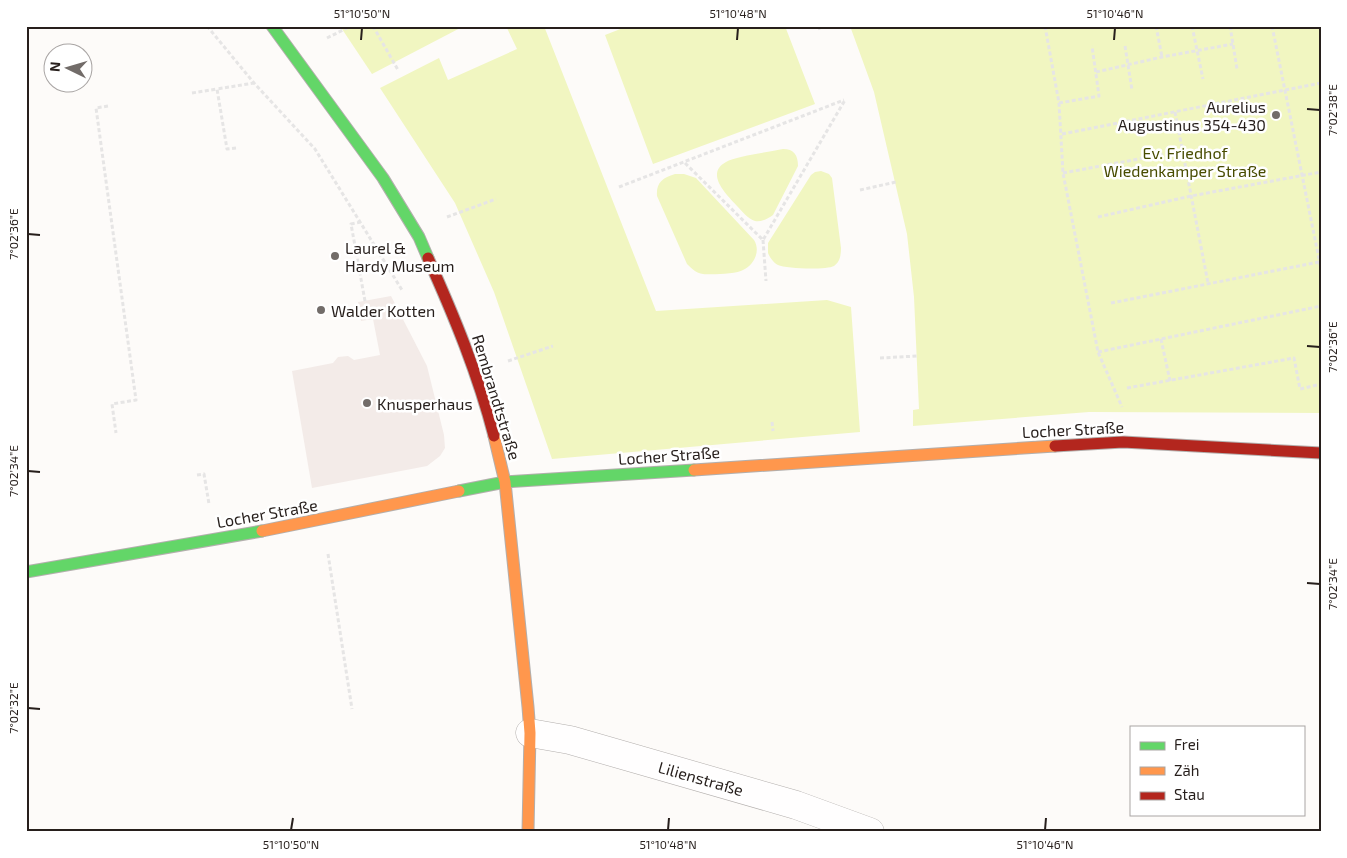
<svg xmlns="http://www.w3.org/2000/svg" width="1347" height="858" viewBox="0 0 1347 858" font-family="'Exo 2',sans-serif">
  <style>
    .built { fill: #f3ebe8 }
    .green { fill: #f1f6c1 }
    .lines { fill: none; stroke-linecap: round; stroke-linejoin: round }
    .street-casing { stroke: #b3afad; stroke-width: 29 }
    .fast-casing { stroke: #b3afad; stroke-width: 13 }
    .slow-casing { stroke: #b3afad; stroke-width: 13 }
    .jam-casing { stroke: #b3afad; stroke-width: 13 }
    .path { stroke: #e6e5e5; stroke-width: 3; stroke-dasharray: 4 2.5; stroke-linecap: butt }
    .street { stroke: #fffefe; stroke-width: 28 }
    .fast { stroke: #63d668; stroke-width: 11 }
    .slow { stroke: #ff974d; stroke-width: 11 }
    .jam { stroke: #b3261e; stroke-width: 11 }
    .ticks { fill: none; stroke: #271f1c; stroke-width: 2 }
    .poi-dot { fill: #726c69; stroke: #fff; stroke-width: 2 }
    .labels { text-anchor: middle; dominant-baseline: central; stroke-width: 5; stroke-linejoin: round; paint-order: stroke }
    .poi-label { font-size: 16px; fill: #271f1c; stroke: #fff; text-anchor: start }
    .park-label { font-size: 16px; fill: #484c00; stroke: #fff }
    .street-label { font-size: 16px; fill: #271f1c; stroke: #fff }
    .neatline { fill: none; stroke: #271f1c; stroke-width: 2 }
    .ticks-label { font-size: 12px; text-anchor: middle; fill: #271f1c }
  </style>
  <rect width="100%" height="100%" fill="#fdfbf9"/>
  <path class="built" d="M391,296L427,366L444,435L445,448L440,456L427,466L312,488L292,371L333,363L338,357L348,356L354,360L380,355L373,319L361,321L358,302Z"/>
  <path class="green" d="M340,26H464L372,74Z
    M506,26H544L656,311L827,300L851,307L860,432L552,459L494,292L455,203L380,88L439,58L448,80L517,49Z
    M628,26H785L815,104L653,164L605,35Z
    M850,26H1321V413L1089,412L913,426V410L919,409L914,297L907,234L874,92Z
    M783,149C794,149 798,155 798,166L773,215C768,219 761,222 755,221C748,219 742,211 737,206C728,196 704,174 726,162C736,156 770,152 783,149Z
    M821,171L829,174L832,178L841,248C841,255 840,262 834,266C827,270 786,269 778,265C774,263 770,258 768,253V243L811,175L815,172Z
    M675,174H684L696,178L754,240C761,251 754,265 743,270C737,274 711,275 703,274C696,273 692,269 687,264L657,196C656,183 662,178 675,174Z"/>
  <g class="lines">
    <g class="street-casing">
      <path id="street" d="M530,733L570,740L796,805L870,832"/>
    </g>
    <g class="fast-casing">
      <path id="fast" d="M272,26L383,178L419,237L428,258
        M459,491L505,482L694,470
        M26,572L262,531"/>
    </g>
    <g class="slow-casing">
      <path id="slow" d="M494,436L505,482L528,707L530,733L528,832
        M694,470L1055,446
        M262,531L459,491"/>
    </g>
    <g class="jam-casing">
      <path id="jam" d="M428,258C454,316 478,374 494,436
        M1055,446L1123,442L1321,453"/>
    </g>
    <path class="path" d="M207,26L254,83L315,149L402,290
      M373,26L398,70
      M575,26L576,27
      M1045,26L1059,103L1063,173L1098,352L1122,407
      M1156,26L1162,57
      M1192,26L1203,79
      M1230,26L1237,69
      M1272,26L1321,269
      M818,29L823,26
      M327,38L351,26
      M1125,46L1132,90
      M1096,72L1162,57L1233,44
      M192,93L217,89
      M1059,103L1099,96L1092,46
      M108,106L96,108L136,400L112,404L116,433
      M1175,112L1208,283
      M1062,134L1321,83
      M236,148L227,149L217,89L254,83
      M685,163L763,240L845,100
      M1063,173L1182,151
      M619,187L844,100
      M860,190L896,182
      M447,217L496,199
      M1098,217L1191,196L1321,172
      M361,222L351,224L365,301
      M763,240L766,281
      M1111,303L1319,262
      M1161,339L1170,381
      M1098,352L1321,306
      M880,358L917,356
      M508,361L553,346
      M1127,388L1294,358L1300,389L1321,384
      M772,422L773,431
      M197,475L204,474L209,504
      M328,554L352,709"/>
    <use href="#street" class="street"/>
    <use href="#fast" class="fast"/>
    <use href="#slow" class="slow"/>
    <use href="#jam" class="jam"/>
  </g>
  <path class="ticks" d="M361,40L362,28M737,40L738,28M1114,40L1115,28M1307,109L1320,110M28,234L40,235M1307,346L1320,347M28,471L40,472M1307,583L1320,584M28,708L40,709M291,830L293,818M668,830L669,818M1045,830L1046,818"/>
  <g class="poi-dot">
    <circle cx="1276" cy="115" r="5"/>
    <circle cx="335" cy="256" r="5"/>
    <circle cx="321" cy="310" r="5"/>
    <circle cx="367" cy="403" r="5"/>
  </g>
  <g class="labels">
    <g class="poi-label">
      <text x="1266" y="106" text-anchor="end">Aurelius<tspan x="1266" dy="18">Augustinus 354-430</tspan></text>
      <text x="345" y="247">Laurel &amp;<tspan x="345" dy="18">Hardy Museum</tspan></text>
      <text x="331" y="310">Walder Kotten</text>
      <text x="377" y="403">Knusperhaus</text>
    </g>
    <g class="park-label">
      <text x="1185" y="152">Ev. Friedhof<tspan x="1185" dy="18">Wiedenkamper Straße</tspan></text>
    </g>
    <g class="street-label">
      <text transform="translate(497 397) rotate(73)">Rembrandtstraße</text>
      <text transform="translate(1073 429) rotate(-3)">Locher Straße</text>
      <text transform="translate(669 455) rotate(-4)">Locher Straße</text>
      <text transform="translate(267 513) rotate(-10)">Locher Straße</text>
      <text transform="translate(701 778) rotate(16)">Lilienstraße</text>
    </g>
  </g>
  <rect width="1347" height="858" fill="none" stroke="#ffffff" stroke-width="55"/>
  <rect x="1130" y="726" width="175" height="90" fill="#ffffff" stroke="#a9a5a4"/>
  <rect x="1140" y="742" width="25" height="8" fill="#63d668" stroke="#a9a5a4"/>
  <text x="1174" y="750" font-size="15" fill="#271f1c">Frei</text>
  <rect x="1140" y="767" width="25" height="8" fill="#ff974d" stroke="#a9a5a4"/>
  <text x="1174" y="776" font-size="15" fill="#271f1c">Zäh</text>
  <rect x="1140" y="792" width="25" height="8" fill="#b3261e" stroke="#a9a5a4"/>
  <text x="1174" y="800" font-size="15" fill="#271f1c">Stau</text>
  <g transform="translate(68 68) rotate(275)"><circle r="24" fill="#ffffff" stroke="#a9a5a4"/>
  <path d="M0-4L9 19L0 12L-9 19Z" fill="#726c69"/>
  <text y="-8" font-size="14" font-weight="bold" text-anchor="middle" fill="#271f1c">N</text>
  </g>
  <rect x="28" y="28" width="1292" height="802" class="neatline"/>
  <g class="ticks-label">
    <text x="362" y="18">51°10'50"N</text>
    <text x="738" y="18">51°10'48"N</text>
    <text x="1115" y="18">51°10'46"N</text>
    <text transform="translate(1333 110) rotate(-90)" y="4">7°02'38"E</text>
    <text transform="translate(14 234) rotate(-90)" y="4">7°02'36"E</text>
    <text transform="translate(1333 347) rotate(-90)" y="4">7°02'36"E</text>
    <text transform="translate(14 471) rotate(-90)" y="4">7°02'34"E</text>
    <text transform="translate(1333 584) rotate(-90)" y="4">7°02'34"E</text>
    <text transform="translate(14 708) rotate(-90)" y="4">7°02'32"E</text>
    <text x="291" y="849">51°10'50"N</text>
    <text x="668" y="849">51°10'48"N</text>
    <text x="1045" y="849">51°10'46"N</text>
  </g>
</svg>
